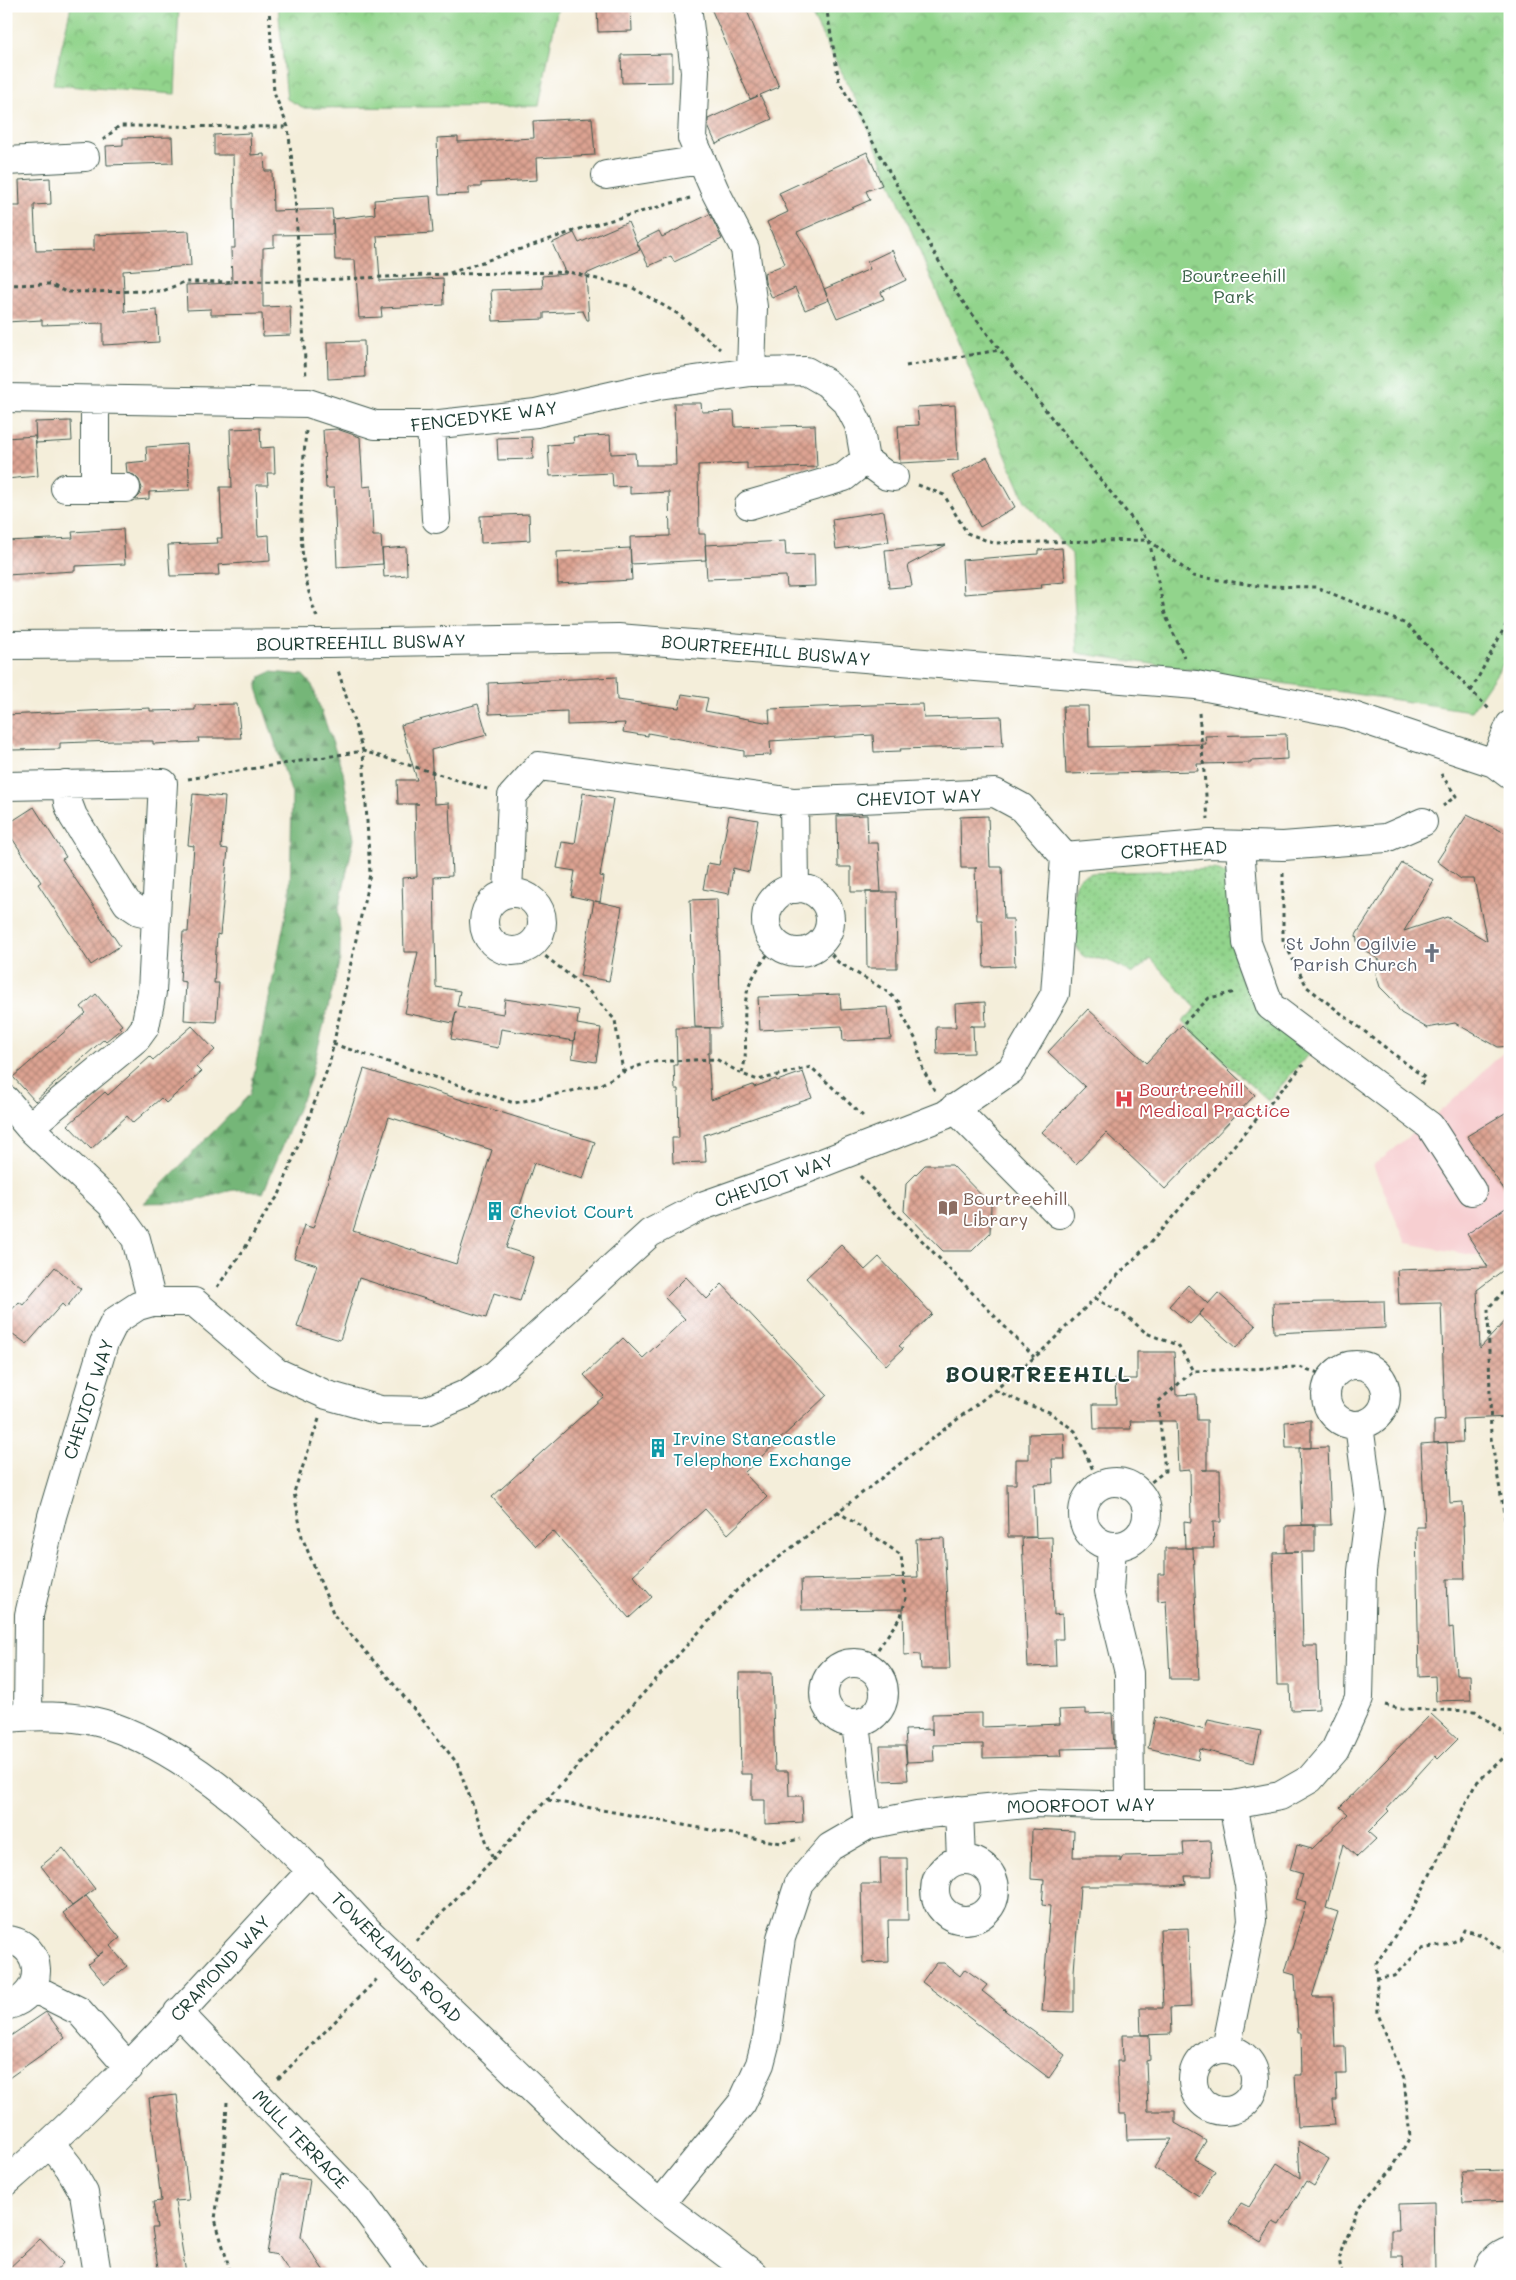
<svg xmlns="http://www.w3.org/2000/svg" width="1516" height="2280" viewBox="0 0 1516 2280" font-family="Mali,sans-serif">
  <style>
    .built { fill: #f7cfd1 }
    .grass { fill: url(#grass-dots); stroke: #588860 }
    .forest { fill: url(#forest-firs); stroke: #4a7a56 }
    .park { fill: url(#park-crowns); stroke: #588860 }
    .building { fill: url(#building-cross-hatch); fill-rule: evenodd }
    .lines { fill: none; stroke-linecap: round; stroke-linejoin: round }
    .minor-casing { stroke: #3f584d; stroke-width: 30 }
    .path { stroke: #3f584d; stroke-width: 3; stroke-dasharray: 4 4; stroke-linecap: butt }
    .minor { stroke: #fff; stroke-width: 28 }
    .minor-bridge-casing { stroke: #3f584d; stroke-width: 30; stroke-linecap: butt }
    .minor-bridge { stroke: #fff; stroke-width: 28 }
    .labels { text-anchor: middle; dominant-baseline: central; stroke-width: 4; stroke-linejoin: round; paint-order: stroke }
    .park-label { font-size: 18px; fill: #3c634a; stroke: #fff }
    .street-label { font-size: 18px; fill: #1f3d34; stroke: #fff }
    .worship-label { font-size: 18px; fill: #5b616d; stroke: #fff; text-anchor: end }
    .health-label { font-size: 18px; fill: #be3a42; stroke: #fff; text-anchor: start }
    .education-label { font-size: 18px; fill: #785e54; stroke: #fff; text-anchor: start }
    .culture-label { font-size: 18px; fill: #0d838f; stroke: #fff; text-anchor: start }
    .district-label { font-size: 22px; font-weight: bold; letter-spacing: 1px; fill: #1f3d34; stroke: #fff }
  </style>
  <defs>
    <pattern id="grass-dots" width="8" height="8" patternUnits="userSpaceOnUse" patternTransform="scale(1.25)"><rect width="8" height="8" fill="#92d48c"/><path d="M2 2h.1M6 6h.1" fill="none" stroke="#77ad73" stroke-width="1.8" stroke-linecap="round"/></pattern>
    <pattern id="forest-firs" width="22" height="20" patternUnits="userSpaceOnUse" patternTransform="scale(1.25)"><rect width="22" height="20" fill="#75b678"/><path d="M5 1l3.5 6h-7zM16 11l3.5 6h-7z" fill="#5f9563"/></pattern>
    <pattern id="park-crowns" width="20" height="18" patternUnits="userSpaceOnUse" patternTransform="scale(1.25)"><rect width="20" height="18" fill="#92d48c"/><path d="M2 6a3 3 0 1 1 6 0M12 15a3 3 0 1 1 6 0" fill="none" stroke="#77ad73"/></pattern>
    <pattern id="building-cross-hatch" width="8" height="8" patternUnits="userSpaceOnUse" patternTransform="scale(1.25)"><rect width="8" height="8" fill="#dda392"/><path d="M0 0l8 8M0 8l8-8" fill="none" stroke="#b38678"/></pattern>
  </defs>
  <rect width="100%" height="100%" fill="#fff"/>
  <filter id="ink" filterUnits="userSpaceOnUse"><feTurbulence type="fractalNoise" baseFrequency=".02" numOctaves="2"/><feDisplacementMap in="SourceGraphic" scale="10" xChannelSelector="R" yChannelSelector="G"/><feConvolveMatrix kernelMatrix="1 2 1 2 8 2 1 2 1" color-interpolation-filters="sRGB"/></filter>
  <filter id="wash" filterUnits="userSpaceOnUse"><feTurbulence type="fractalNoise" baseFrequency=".0096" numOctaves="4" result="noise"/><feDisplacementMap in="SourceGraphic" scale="20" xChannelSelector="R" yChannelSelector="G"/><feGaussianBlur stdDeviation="1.12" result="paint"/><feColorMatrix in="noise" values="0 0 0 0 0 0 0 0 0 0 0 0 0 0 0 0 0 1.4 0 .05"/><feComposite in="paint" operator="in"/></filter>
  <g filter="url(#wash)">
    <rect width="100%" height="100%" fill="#f4eeda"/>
    <path class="built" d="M1510,1046V1262L1406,1243L1373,1165L1449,1104Z"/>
    <path class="grass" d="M1215,869L1229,876C1232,914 1228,963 1251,996C1267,1017 1291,1034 1311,1051L1268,1101L1182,1022L1196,1008L1151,959L1132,974C1122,967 1113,961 1101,959C1093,958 1089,960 1082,955C1070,945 1070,893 1078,880C1082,875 1086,875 1092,873Z"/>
    <path class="forest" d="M271,672L303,675L312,685L343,772L354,839L338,912L340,930V959L310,1080L263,1193C232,1185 226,1193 198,1200C181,1204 161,1202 144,1203L250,1094L290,894L292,794L257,688L260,677Z"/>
    <path class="park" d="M71,6H179L175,94L53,85Z
      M278,6H558L539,106L304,108L287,99Z
      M807,6H1510V654L1471,711L1077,653L1072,554L1025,501L857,102Z"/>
    <g id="blocks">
      <path class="building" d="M597,6H631L632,31L598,32Z
        M710,6H745L779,87L760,95L772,119L716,144L708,126V119L758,96L750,99Z
        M672,54V82L622,83L621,55Z
        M592,118L595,155L536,158L537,180L481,183V187H469V194L439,195L437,138L458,137V142L534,138L533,121Z
        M250,133L251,155L264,154L265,171H272L273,211L332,209L333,219L375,214L374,200L430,196L433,233L377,236L380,281L443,278L444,305L381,308L382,317L359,318L355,260H335L333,220V234L274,235V247L263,248V307L290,306L291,335L263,336L262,314L211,315V309L187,310L186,285L232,283L231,248H235L233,155H214V135Z
        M172,137L173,163L107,165L106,146L123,145V138Z
        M867,152L882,185L866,191L870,200L797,232L808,251L829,300L805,310L795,288L772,298L765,282L764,273L785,264L767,222L788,212L779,193Z
        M50,178L51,204L34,205L36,251L94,250V235L189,231L191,266L123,271L125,312L157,310L159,342L103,345V323L42,325V320L6,322V206H20L19,180Z
        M710,214L722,239L674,262L671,256L649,266L637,242L659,231L662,237Z
        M628,222L640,250L586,274L589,320H587L583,311L544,313V319L493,321L491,290L543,288L542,276L566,274L552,243L574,233L579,243Z
        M892,250L906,280L881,292L884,299L837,318L824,289L870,269L867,262Z
        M364,341L365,377L328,379L327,342Z
        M674,403H701L702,412L734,411L735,427L815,425L817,467L747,469V463L698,465L699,534H705L706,560L631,564L630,537L670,536L669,492L630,494V486L613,487L612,473L550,476L548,445L574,443L573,437L610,435L611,454L635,453L636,465H676Z
        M955,405L958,460L900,463L898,426L919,425L917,407Z
        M71,421L72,441L36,443L35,422Z
        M260,428L261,448L274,447L275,473H267L268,485H256L258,536L269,535L270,561L218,565L219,575L170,576L168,545L218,543L217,538H222L220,487H232L230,429Z
        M337,429L360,437L363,487L371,486L373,536H381L383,564L337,567L334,488H326L323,430Z
        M35,436L38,476L6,479V438Z
        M532,437L533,459L498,460L497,438Z
        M187,444L190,490L149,492V499L135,500L140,495L142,488L139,480L134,475L127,473L126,463L147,461L146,447Z
        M987,457L1015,507L980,527L952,476Z
        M884,511L889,542L836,549L832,519Z
        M529,514L530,540L481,543L480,516Z
        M123,529L125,564L75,566V571L6,575V541L73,538L72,532Z
        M785,541L786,555L814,554L815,586L787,587L786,576L707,579L705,545Z
        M946,545L908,565L912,586L889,588L885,550Z
        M406,547L407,575L384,577L382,549Z
        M630,548L632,580L558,584L557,552Z
        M1062,548L1065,582L1041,584L1042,588L964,594L962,560L1038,554V550Z
        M616,677L617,700L679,708L682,694L708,698L705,711L770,723L769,709L871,705L923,704L924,718L1001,716L1003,746L900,749L901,751L874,752L873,735L770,741L771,755L744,756V751L648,733V736L623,732L625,723L567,725V711L489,714L488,683Z
        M237,704L241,738H198L199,742L153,744V741H114L60,743V749L12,750V746L6,747V715L150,708V711L195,710V705Z
        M478,704L487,735L431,750L434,804L449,803L452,876L434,877L436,987L460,991L457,1006L503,1014L505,999L579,1010L577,1024L601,1028L596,1062L572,1058L575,1033L574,1041L501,1029L498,1048L451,1039L456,1011L453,1023L405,1013L418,952H404L402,878L417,877L415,804H419H398L397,780H417L401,725Z
        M1063,706H1088L1089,747L1206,744L1205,736L1286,734L1287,759L1251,761V763L1197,764L1198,771L1066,774Z
        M583,793L613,799L600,876L604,877L600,902L595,901L622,907L609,981L580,976L594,901L571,896L575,871L557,868L562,842L575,844Z
        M193,794L225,797L221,848L228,849L220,935L217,934L214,983H219L216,1022L184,1020L186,982L180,981L183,932H188L194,846L188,845Z
        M34,807L66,857L62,859L120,946L91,965L38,884L41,882L6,829V825Z
        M729,815L758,820L749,872L733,868L729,894L703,889L708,863L719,865Z
        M867,815L868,843H878L881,892H851V867H838L837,816Z
        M1467,815L1510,835V1046L1498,1047L1455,1023L1427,1028L1401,1013L1390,997L1380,987L1376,974L1381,961L1358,946L1356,935L1402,863L1434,880L1404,931L1447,917L1487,941L1474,879H1461L1437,861Z
        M988,816L990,867H1002L1004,919H1013L1015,966L984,967L982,920H977L975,868H977H961L960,817Z
        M866,892H896L897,968H867Z
        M717,899L721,1028L695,1027L690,900Z
        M96,994L122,1025L119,1027L121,1029L106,1041L104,1039L35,1101L13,1077L86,1013L81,1007Z
        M840,994L841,1010L888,1007L891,1039L843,1041L842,1026L760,1030L758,997Z
        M985,1002L986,1026H969H973L974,1053L937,1054L936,1027H956L955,1004Z
        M1088,1009L1146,1063L1182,1025L1255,1095L1165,1189L1106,1133L1076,1164L1042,1132L1085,1087L1048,1052Z
        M192,1026L215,1050L196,1067L201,1072L166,1103L161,1098L133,1123L127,1116L91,1149L68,1125L105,1092L108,1095L150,1057L153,1060Z
        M676,1028H710V1053H708L711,1100L753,1085L754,1087L776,1079L777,1081L803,1072L812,1098L704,1135L706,1162L673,1163L672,1138H679L678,1089H675L674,1065H677Z
        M364,1069L595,1142L583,1179L534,1163L506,1248L534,1257L520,1301L494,1293L486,1318L359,1278L340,1340L297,1327L317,1265L294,1258L304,1225L313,1228ZM389,1117L492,1150L456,1264L353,1231Z
        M1510,1110V1198L1467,1136Z
        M925,1165H952L991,1205L990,1233L972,1251H943L904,1211L906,1184Z
        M1510,1205V1265L1477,1290L1480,1348L1510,1316V1417L1462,1419L1463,1442L1434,1443V1421L1445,1420L1441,1303L1399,1304L1397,1270L1488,1267L1467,1234Z
        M841,1245L865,1270L879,1257L932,1314L899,1346L903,1349L886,1365L806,1278Z
        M55,1267L81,1289L66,1308L62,1304L27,1344L6,1329V1316L19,1302L23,1305Z
        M686,1277L707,1299L722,1284L827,1395L744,1473L767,1497L728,1534L705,1509L633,1575L652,1597L629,1618L553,1531L536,1546L492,1497L604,1396L584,1375L623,1338L643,1358L685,1319L665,1298Z
        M1188,1285L1208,1304L1218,1293L1256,1326L1236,1348L1199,1315L1204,1309L1190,1324L1169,1306Z
        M1384,1301L1385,1328L1274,1333L1273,1303Z
        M1137,1352H1174L1176,1395L1196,1394L1197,1420H1207V1470H1202H1220L1221,1522H1213L1214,1548H1185L1184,1521L1191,1522L1190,1470L1178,1471L1176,1421H1130L1131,1429H1094L1093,1404H1116L1115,1379H1137Z
        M1311,1420V1448H1286L1285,1422Z
        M1064,1433L1065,1459H1052L1053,1483L1034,1484L1036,1537H1008L1007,1484H1016V1459H1029V1434Z
        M1447,1442L1450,1503L1463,1502L1464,1526H1463L1465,1579H1447L1449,1628L1453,1627L1456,1675H1470L1471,1700L1436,1701L1435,1676L1419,1677L1416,1527H1425L1421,1444Z
        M1328,1447L1331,1525H1302L1299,1448Z
        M1315,1525V1552H1301L1303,1646H1317L1319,1709L1291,1710L1290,1685H1277L1273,1553L1299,1552H1286V1526Z
        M1052,1537L1054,1615L1062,1614L1063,1639H1055L1056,1666L1028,1667L1022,1538Z
        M944,1538L950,1669H921L920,1654L904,1655L903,1609L802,1610L801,1580L918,1577L916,1539Z
        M1165,1548H1193L1199,1679H1170L1166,1600L1158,1601V1574H1165Z
        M739,1673H772L775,1771H788L789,1796H802L803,1822L765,1824V1800H752V1774H741Z
        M1086,1709V1714L1112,1713L1114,1748L1061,1749L1062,1756L983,1758V1744L933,1745L934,1761L907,1762L905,1730L932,1729V1735V1714L982,1713V1727L1010,1726L1060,1724L1059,1710Z
        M1431,1714L1458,1739L1438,1759L1435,1756L1387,1809L1389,1811L1368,1832L1376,1839L1357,1857L1343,1844L1326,1908L1338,1912L1312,1997H1333L1335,2047H1345L1346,2074H1336L1337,2100H1333L1335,2125L1298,2127L1295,2075H1302L1301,2033H1298L1295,1975L1285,1972L1306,1902L1296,1899L1303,1874L1290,1870L1297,1845L1312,1849L1348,1814L1340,1807Z
        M1155,1717L1205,1730L1208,1720L1261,1731L1254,1763L1200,1749L1198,1760L1148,1748Z
        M880,1746H905L908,1780L882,1781Z
        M1032,1829L1074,1831L1073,1857H1120V1862L1123,1856L1184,1855L1183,1842L1211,1841L1212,1876H1185L1186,1884L1172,1886H1080L1074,1972V2012L1042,2011L1050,1906L1042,1905L1044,1880L1031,1879Z
        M63,1848L95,1889L72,1906L41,1866Z
        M880,1858H907L908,1920H888L889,1962L863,1963L861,1884H881Z
        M86,1896L120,1938L110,1946L127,1966L105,1984L88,1964L104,1951L97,1956L63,1913Z
        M1188,1928L1191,2007L1170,2008L1171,2034L1141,2035L1140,2008H1163L1160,1929Z
        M936,1963H944L960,1976L965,1969L987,1985L982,1991L1006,2010L1003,2009L1065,2055L1049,2078L922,1982Z
        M46,2012L65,2038L6,2080V2039Z
        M1122,2035H1149L1150,2060L1146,2061L1148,2111H1175V2123L1206,2141L1195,2159L1215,2171L1199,2196L1154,2168L1172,2139L1127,2140L1126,2114H1119L1117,2061H1123Z
        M177,2095L189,2200L175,2201L186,2274H159L152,2228H157L153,2202L161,2201L149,2098Z
        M1298,2141L1329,2159L1314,2186L1306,2181L1279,2225L1273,2222L1261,2242L1229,2223L1241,2203L1249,2207L1277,2163L1300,2178Z
        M1510,2170V2201L1463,2203L1461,2171Z
        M281,2175L310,2180L301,2237L326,2274H291L278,2255L267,2253Z
        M1434,2203L1435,2274H1404L1403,2256H1391V2230H1399L1398,2204Z
        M40,2239L63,2263L53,2274H6V2271Z"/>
    </g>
  </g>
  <g filter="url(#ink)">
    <use href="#blocks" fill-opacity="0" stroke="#3f584d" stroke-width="1"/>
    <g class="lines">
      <g class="minor-casing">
        <path id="minor" d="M687,6L695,71L692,138L715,191L745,249L753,307L751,372
          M6,161L85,157
          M606,175L701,160
          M6,398L308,403L375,425H431L536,413L659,385L751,372L806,371L827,383L847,402L859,425L865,460L887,476L894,477
          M95,400V488
          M431,425L436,519
          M65,488H126
          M749,505L844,477L865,460
          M6,645L328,643L618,638L1196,685L1347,714L1494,763L1510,775
          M1494,763L1510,725
          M66,784L68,803L73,816L127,903L139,911L156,915
          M6,786L163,783L152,992L145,1027L137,1038L29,1127
          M794,802L795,889
          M1240,846L1247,943L1270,1006L1430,1126L1472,1191
          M1065,857L1210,844L1283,846L1386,838L1423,822
          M766 920a32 32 0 1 1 64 0a32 32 0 1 1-64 0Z
          M484 922a29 29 0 1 1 58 0a29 29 0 1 1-58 0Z
          M6,1100L29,1127L111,1204L136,1239L152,1302
          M954,1108L1059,1214
          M1326 1395a30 30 0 1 1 60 0a30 30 0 1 1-60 0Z
          M1083 1514a32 32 0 1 1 64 0a32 32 0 1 1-64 0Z
          M1112,1547L1109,1591L1129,1673L1130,1804
          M824 1693a30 30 0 1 1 60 0a30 30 0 1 1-60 0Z
          M28,1716L29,1615L52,1516L104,1343L115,1321L138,1306L152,1302H194L276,1372L327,1395L380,1410L426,1411L468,1393L496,1374L650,1233L702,1206L804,1170L945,1115L1011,1070L1055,994L1065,857L1021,807L995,793L794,802L539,766L512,796L508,893
          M6,1718C40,1715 79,1715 111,1726C209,1760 300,1857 369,1932
          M856,1724L868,1825
          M959,1810L961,1860
          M935 1890a30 30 0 1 1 60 0a30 30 0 1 1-60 0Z
          M6,1940C44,1942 48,1996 6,2006
          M418,1979L595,2149L660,2204L753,2274
          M33,1988L79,2011L129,2068
          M178,2012L359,2200L414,2274
          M1226,2049L1252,1920L1249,1885L1233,1805
          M1193 2080a31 31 0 1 1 62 0a31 31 0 1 1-62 0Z
          M51,2144L69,2167L84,2193L97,2274
          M6,2182C117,2087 212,1976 312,1870
          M660,2204L742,2103L760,2064L767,2037L781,1938L799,1883L830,1847L868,1825L917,1815L1036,1803L1100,1805H1233L1280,1796L1310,1779L1335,1750L1359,1698L1362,1571L1370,1509L1359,1425
          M1488,2274C1491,2262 1498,2255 1510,2251"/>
      </g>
      <path class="path" d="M269,6L274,93L288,127L294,179L306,377
        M826,6L839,81L957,294L1067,438L1149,540L1165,614L1184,657
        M103,140L119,126L288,127
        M451,274L569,272L633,288L678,314L720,349
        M6,285L50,284L66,292L163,291L184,282L300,281L447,274L583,228L690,198
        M906,366L999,350
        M306,431C301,491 294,560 317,617
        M918,485L944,495L967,533L993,543L1149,540L1193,576L1259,586L1316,587L1406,624L1490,710
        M1471,691L1510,617
        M1199,713L1208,819
        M1441,774L1456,796L1443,806
        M188,779L363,751L487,789
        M1283,873V940L1307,987L1425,1078L1420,1086
        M821,942L838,962L885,990L900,1003L903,1016L916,1040L923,1070L935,1091
        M1184,1023L1209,998L1236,992
        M333,1044L514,1103L600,1085L623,1072L615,1020L587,989L531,945
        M623,1072L649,1062L716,1059L742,1074L758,1080L811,1067L865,1118
        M742,1073C750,1047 741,1020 747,993C751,975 766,958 775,943
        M860,1176L1034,1357
        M1510,1286L1488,1308L1491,1438L1508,1536L1510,1564
        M217,1287L245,1248L268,1209L279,1195L329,1065L370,874L363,751L338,670
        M1095,1298L1128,1317L1146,1333L1179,1346L1193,1371
        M995,1390L1023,1403L1049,1412L1075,1431L1100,1485
        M319,1419L294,1492L302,1537L334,1615L397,1688L457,1763L493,1859
        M1139,1492L1165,1471L1158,1402L1193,1371L1299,1367L1332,1377
        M837,1511L901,1555L906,1598L901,1616L867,1665
        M1385,1705L1400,1709L1475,1711L1510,1737
        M548,1800L781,1843L800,1839
        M416,1941L493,1859L737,1590L995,1390L1042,1351L1151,1242L1303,1065
        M1376,1978L1394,1976L1421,1949L1446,1945L1460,1939L1464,1930L1482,1935L1510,1956
        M278,2079L379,1977
        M227,2102L224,2155L215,2219L231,2274
        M1342,2274L1339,2259L1357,2209L1392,2169L1410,2137L1404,2079L1378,2014L1376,1964L1415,1905L1475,1784L1510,1752"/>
      <use href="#minor" class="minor"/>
      <g class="minor-bridge-casing">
        <path id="minor-bridge" d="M369,1932L418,1979"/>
      </g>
      <use href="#minor-bridge" class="minor-bridge"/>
    </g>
  </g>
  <defs>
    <g id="church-bare" transform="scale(1.5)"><path d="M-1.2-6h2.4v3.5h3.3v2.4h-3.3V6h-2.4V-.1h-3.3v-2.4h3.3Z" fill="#6b7280" stroke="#fff" stroke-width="2.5" paint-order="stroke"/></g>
    <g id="hospital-bare" transform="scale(1.5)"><path d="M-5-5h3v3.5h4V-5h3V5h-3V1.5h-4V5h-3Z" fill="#e0444e" stroke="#fff" stroke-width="2.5" paint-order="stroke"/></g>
    <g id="library-bare" transform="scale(1.5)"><path d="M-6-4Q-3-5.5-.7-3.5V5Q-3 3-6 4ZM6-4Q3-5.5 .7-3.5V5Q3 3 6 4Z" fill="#8d6e63" stroke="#fff" stroke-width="2.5" paint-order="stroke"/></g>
    <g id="building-bare" transform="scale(1.5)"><path d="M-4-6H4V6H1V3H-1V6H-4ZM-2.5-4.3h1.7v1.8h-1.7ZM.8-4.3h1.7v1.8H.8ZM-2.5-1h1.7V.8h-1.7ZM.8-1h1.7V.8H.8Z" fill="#0f9aa8" stroke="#fff" stroke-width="2.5" paint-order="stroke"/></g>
  </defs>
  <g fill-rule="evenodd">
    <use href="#church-bare" x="1432" y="953"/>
    <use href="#hospital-bare" x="1124" y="1099"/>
    <use href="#library-bare" x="948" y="1208"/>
    <use href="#building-bare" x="495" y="1211"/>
    <use href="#building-bare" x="658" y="1448"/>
  </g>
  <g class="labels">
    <g class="park-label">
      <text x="1234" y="275">Bourtreehill<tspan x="1234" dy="21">Park</tspan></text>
    </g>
    <g class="street-label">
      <text transform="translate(484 416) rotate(-7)">FENCEDYKE WAY</text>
      <text transform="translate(361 642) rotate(-1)">BOURTREEHILL BUSWAY</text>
      <text transform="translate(766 650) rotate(5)">BOURTREEHILL BUSWAY</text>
      <text transform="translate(919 797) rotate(-2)">CHEVIOT WAY</text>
      <text transform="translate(1174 849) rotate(-3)">CROFTHEAD</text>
      <text transform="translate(774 1180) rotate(-20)">CHEVIOT WAY</text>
      <text transform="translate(88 1399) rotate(-72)">CHEVIOT WAY</text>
      <text transform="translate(1081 1805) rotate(-1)">MOORFOOT WAY</text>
      <text transform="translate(397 1957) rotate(45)">TOWERLANDS ROAD</text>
      <text transform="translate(220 1968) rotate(-47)">CRAMOND WAY</text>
      <text transform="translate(301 2139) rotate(46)">MULL TERRACE</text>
    </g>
    <g class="worship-label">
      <text x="1417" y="943">St John Ogilvie<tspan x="1417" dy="21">Parish Church</tspan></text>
    </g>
    <g class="health-label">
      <text x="1139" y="1089">Bourtreehill<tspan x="1139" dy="21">Medical Practice</tspan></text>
    </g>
    <g class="education-label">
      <text x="963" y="1198">Bourtreehill<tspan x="963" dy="21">Library</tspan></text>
    </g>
    <g class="culture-label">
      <text x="510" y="1211">Cheviot Court</text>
      <text x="673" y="1438">Irvine Stanecastle<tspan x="673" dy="21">Telephone Exchange</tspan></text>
    </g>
    <g class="district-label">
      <text x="1038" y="1373">BOURTREEHILL</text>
    </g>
  </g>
  <rect width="1516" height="2280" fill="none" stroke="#fff" stroke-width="25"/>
</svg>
